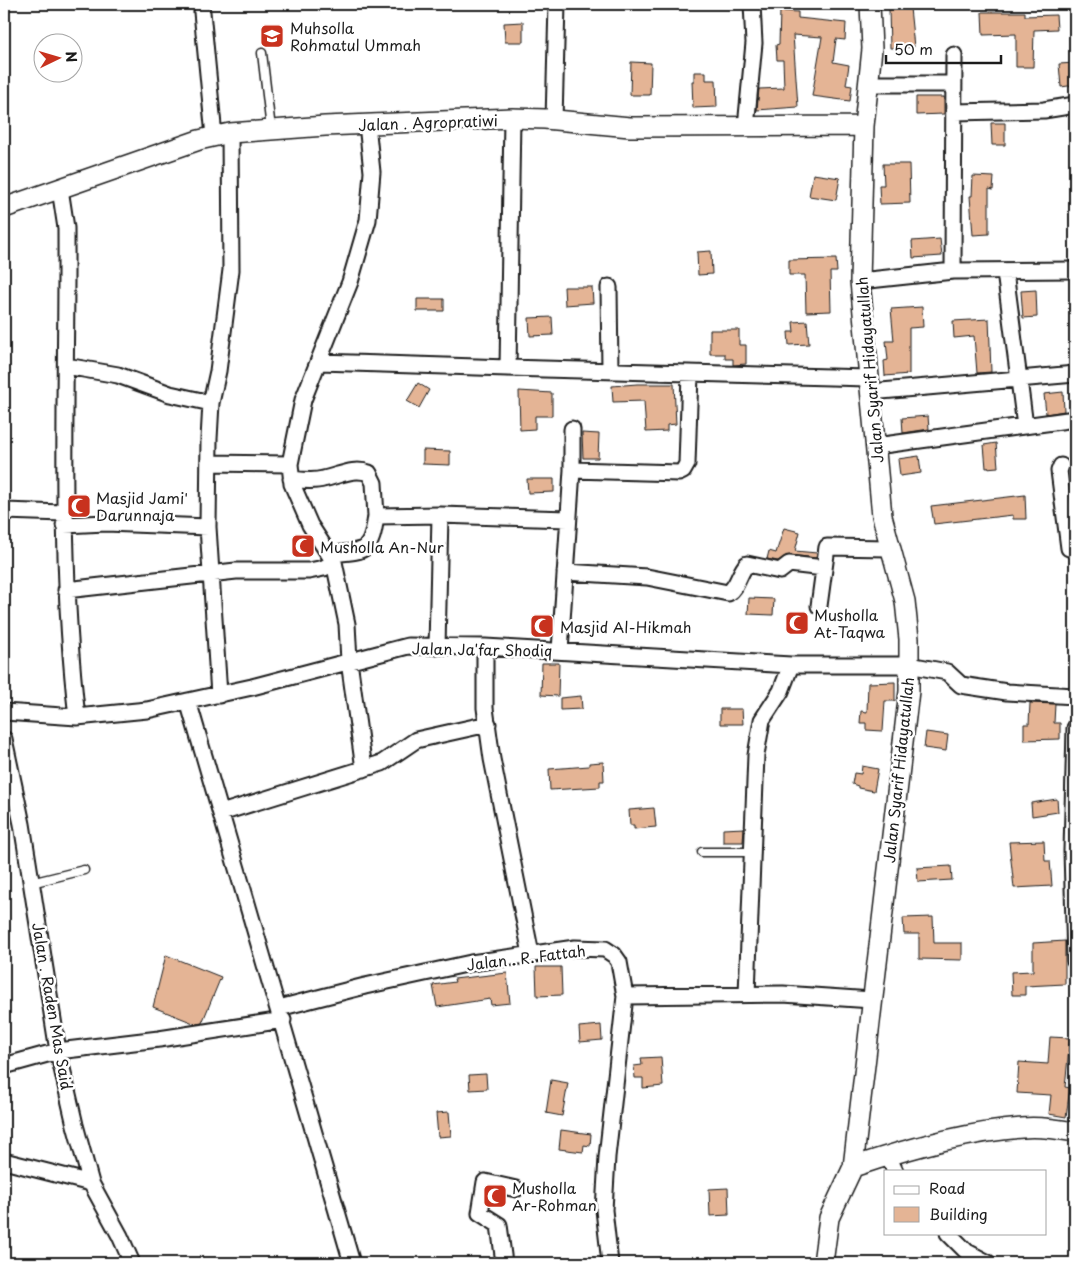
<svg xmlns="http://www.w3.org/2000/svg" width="1079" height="1267" viewBox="0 0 1079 1267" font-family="'Playpen Sans',sans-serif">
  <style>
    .building { fill: #e4b495; stroke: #1c1c1c }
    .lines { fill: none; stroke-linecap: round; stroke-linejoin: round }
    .service-casing { stroke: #1c1c1c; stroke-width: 11 }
    .minor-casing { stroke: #1c1c1c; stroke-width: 19 }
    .tertiary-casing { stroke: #1c1c1c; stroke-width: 22 }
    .service { stroke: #fff; stroke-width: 8 }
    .minor { stroke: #fff; stroke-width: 15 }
    .tertiary { stroke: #fff; stroke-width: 19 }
    .labels { text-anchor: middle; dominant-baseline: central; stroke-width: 5; stroke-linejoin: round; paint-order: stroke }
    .poi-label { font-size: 15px; fill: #1c1c1c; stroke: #fff; text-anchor: start }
    .street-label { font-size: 15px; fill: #1c1c1c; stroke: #fff }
  </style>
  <rect width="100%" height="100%" fill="#fff"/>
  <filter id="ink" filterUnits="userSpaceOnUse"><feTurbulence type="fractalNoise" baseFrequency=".02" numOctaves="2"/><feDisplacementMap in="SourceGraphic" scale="10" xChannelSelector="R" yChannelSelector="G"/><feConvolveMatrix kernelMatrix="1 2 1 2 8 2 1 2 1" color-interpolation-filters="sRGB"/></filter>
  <g filter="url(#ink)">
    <path class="building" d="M910,8L914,47L890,48L889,9Z
      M780,11L798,12V18L846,23L845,40L836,39L833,62L849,65L846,85L852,86L850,101L812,96L822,37L793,35L798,107L757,110L759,89L784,88L783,60H777L776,45L779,44Z
      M982,12H1025V16L1056,15L1057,29L1034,30L1033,67H1016V34L983,35Z
      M523,22V42H505L504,23Z
      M631,62L651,63L650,95H630Z
      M1075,63V85L1061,87L1059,64Z
      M694,72H706V80H716L717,107L693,108L692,81H694Z
      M916,97H944V114L916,115Z
      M991,123H1005V145H992Z
      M883,164H909L910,203L880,204L879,185H884Z
      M813,174L840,178L836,200L809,196Z
      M973,176L994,177L993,190L989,189V234L973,235L970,196H972Z
      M940,239L942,256L913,258L912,241Z
      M711,251L712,274L698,275L697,252Z
      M836,259L837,272H830L831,311L806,312L805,275H789V260Z
      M564,287H592L593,303L565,305Z
      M1036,290L1037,317L1023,318L1021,291Z
      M417,299H444V311H417Z
      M922,307L923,327L909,328V374L885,376L884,361L888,360L886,341H894L891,309Z
      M552,317L553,335L530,336L529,318Z
      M989,319L991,372L977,373L974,336L954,338L953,321Z
      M807,321L809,344L789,345L788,332H794L793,322Z
      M710,330H739V345H746V364L733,365V359H725V354H710Z
      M418,383L429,390L419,408L407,401Z
      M637,384H674L676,424L667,425V431L646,432L644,401L613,402L612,386Z
      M519,391L552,393V416H535V429L520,430Z
      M1063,392L1064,411L1046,414L1044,394Z
      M928,416L929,429L903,433L902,418Z
      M582,433L599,434L598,458H583Z
      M996,443L998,467L986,468L984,445Z
      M423,450L450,451V465L423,464Z
      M919,456L921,473L900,476L898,459Z
      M527,479H554V492L528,493Z
      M1025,495L1026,519H1013V515L934,524L931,506Z
      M784,528L800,532L795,551L817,553L816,558L790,555L778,561L767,559L769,551L776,553Z
      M749,598L774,599L773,615L748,614Z
      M542,663H559L558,696L541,695Z
      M895,682V701H885L883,731L866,730V723H860L861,711L867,712L868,683Z
      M581,696L582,709L560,710V698Z
      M1030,703L1055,704L1054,723H1060V739L1024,740V724H1029Z
      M720,709H742L743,724H720Z
      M926,732L948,735L946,751L924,748Z
      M603,762L604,781H600V787L550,790L549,769L589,766V763Z
      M862,766L878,769L874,791L858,788V786L852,784L854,773L861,774Z
      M1057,799L1058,812L1032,816L1031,803Z
      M654,808L656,827L634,829V825H630L629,810Z
      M744,828L743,842H723V829Z
      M1044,841L1045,861H1050L1052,886L1014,888L1009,842Z
      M951,866L952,880L918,882L917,868Z
      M933,917L934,943H962V960L919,959V934H904L903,918Z
      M1065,941V984L1025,986V995H1012L1011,972L1033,971V943Z
      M166,955L221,977L202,1023L196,1024L153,1007Z
      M536,967H561L562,995L537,996Z
      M507,973L510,1003L491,1005L490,999L437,1007L433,985L455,982L454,979Z
      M601,1025L602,1040L580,1042L579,1027Z
      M1050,1037L1070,1038L1065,1087L1070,1088L1066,1117L1049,1114L1051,1095L1017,1093L1019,1062L1048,1064Z
      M661,1057L663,1086L643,1088V1078H635L634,1066L642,1065L641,1058Z
      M486,1074L487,1089L470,1090L469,1075Z
      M551,1080L568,1083L562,1116L546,1113Z
      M449,1112L451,1136L438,1137L436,1113Z
      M561,1130L591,1134L590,1146L584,1145L583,1152L559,1149Z
      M728,1188L729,1215L710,1216L709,1189Z"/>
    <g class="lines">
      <g class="service-casing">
        <path id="service" d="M262,53L271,129
          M702,852H752
          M31,883L84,870"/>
      </g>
      <g class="minor-casing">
        <path id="minor" d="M202,12L214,136
          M868,84H954
          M954,112L1044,110L1075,105
          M512,118L508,368L868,378
          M554,120L557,4
          M746,127L754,43L752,4
          M60,189L66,228C67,391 58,555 77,717
          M953,271L954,55
          M1005,272L1025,426
          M860,281L953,271L1075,270
          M609,287L610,371
          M320,362L508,368
          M66,366L118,375L170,394L211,403
          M870,392L1075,374
          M876,446L1075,419
          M209,463L290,464
          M1061,466L1059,471L1069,548L1075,550
          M572,470L679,473L683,471L687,464L690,374
          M291,479C301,480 313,482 323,479C339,476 353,467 369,473L374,483L376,516
          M4,511L64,513
          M64,525L106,523L208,527
          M331,554C366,551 371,553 376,516L440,515
          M565,572L647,577L728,593C738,587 739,572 747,564L780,571L789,564L824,568
          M66,590L236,571H309L324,568L334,562
          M819,606L827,547L889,548
          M437,647L440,515L568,519
          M485,647V708L492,759L531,954
          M560,651L572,470V429
          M219,695L208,527L209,439L211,403L218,371L231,270L230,133
          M188,701L352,1263
          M4,712L77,717L147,710L252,687L408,646L485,647L791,665H909L947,672L961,685L1007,692L1075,696
          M1075,728L1072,851L1075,961
          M4,739L22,824L58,1051L75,1125L91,1183L120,1236L132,1263
          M364,769L349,661L347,624L334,562L310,525L292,484L290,464L303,400L350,282L368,220L372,172L367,124
          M221,813L382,763L416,740L488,724
          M747,994L756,755L762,720L781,691L791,665
          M625,996L783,994L872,1000
          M279,1008L365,986L471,963L575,948L605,949L614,955L619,962L625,996L607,1157L604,1210L610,1263
          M4,1066L58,1051L159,1039L283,1020
          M888,1156L895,1171
          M4,1161L91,1183
          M948,1233L967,1252L988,1263
          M504,1263L499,1225L480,1213L485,1182L516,1189"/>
      </g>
      <g class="tertiary-casing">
        <path id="tertiary" d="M4,208L199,140L230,133L325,126L512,118L545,119L630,127L864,126
          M853,1167C906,1149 966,1132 1022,1128C1039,1126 1058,1129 1075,1132
          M823,1263L829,1218L853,1167L909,691V639L905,601L882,516L860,281L864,126L872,49L870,4"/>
      </g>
      <use href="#service" class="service"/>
      <use href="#minor" class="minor"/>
      <use href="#tertiary" class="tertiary"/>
    </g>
  </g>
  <defs>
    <g id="school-square" transform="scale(1.25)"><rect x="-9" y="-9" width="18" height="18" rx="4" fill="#c8321e" stroke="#fff"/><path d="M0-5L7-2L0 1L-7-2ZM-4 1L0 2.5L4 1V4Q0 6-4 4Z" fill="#fff"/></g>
    <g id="mosque-square" transform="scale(1.25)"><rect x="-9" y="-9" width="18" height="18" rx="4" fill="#c8321e" stroke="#fff"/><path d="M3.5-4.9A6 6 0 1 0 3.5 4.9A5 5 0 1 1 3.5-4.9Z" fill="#fff"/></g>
  </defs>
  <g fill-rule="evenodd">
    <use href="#school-square" x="272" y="36"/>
    <use href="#mosque-square" x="79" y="506"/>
    <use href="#mosque-square" x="303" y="546"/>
    <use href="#mosque-square" x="797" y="623"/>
    <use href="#mosque-square" x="542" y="626"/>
    <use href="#mosque-square" x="495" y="1196"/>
  </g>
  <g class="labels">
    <g class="poi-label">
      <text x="290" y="27">Muhsolla<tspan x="290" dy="17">Rohmatul Ummah</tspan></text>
      <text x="96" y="497">Masjid Jami'<tspan x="96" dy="17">Darunnaja</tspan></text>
      <text x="320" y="546">Musholla An-Nur</text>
      <text x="814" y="614">Musholla<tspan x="814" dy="17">At-Taqwa</tspan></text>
      <text x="560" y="626">Masjid Al-Hikmah</text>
      <text x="512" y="1187">Musholla<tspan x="512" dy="17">Ar-Rohman</tspan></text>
    </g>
    <g class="street-label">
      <text transform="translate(428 122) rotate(-2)">Jalan . Agropratiwi</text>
      <text transform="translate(869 370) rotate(-95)">Jalan Syarif Hidayatullah</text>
      <text transform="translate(482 649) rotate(1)">Jalan Ja'far Shodiq</text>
      <text transform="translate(898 770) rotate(-84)">Jalan Syarif Hidayatullah</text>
      <text transform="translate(526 957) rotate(-7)">Jalan . R. Fattah</text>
      <text transform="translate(53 1006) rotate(80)">Jalan . Raden Mas Said</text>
    </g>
  </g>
  <rect width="1079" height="1267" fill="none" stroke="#fff" stroke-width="20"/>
  <rect x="10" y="10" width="1059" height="1247" fill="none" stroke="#1c1c1c" stroke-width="2" filter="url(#ink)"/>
  <rect x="884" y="1170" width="162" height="65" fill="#ffffff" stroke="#a4a4a4"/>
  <rect x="894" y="1186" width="25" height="8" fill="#ffffff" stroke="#a4a4a4"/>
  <text x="929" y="1194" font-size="15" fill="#1c1c1c">Road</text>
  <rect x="894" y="1207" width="25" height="15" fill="#e4b495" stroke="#a4a4a4"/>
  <text x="929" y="1220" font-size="15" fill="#1c1c1c">Building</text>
  <g transform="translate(58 58) rotate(85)"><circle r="24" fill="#ffffff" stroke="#a4a4a4"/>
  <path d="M0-4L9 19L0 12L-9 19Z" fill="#c8321e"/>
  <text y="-8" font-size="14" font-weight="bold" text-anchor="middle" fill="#1c1c1c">N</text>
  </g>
  <path d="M886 55v8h115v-8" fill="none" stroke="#1c1c1c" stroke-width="2.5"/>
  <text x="894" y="55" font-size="15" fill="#1c1c1c" stroke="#ffffff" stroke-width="4" paint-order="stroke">50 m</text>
</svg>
